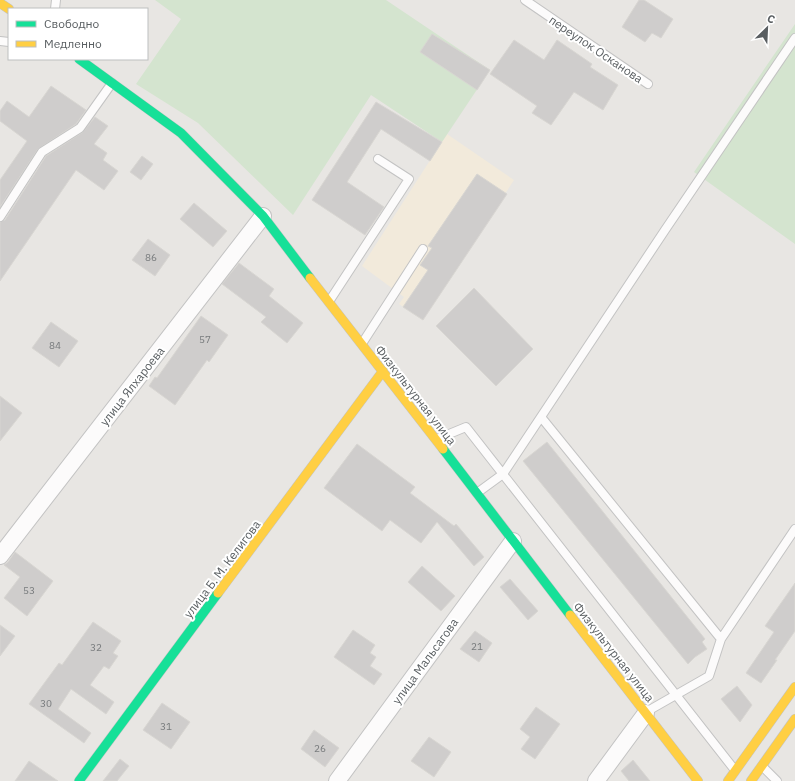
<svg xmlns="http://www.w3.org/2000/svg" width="795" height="781" viewBox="0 0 795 781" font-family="'IBM Plex Sans',sans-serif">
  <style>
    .commercial { fill: #f2eadb }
    .green { fill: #d4e4cf }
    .building { fill: #cfcdcc; stroke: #d8d6d2 }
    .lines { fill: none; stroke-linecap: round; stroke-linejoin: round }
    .lane-casing { stroke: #c3c3c3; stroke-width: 10 }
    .street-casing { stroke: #c3c3c3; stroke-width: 18 }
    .fast-casing { stroke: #c2c3c3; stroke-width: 10 }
    .slow-casing { stroke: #c2c3c3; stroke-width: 10 }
    .lane { stroke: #fcfbfb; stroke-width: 8 }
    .street { stroke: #fcfbfb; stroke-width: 16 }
    .fast { stroke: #16e098; stroke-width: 9 }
    .slow { stroke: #ffcf43; stroke-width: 9 }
    .labels { text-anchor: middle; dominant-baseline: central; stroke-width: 4; stroke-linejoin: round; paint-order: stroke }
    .number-label { font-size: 10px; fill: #787b7d }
    .street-label { font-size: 12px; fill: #595e61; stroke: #fff }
  </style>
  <rect width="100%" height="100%" fill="#e8e6e3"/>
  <path class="commercial" d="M447,134L514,180L423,320L399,304L404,297L362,266Z"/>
  <path class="green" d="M155,0H386L490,70L442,142L371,95L293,215L198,123L136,84L181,19Z
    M795,24V244L694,172Z"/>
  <path class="building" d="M639,0H644L673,19L661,38L652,33L645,42L622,27Z
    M432,34L490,70L477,90L420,52Z
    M514,40L544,60L557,40L592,64L590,67L618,85L603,110L574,92L551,125L532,113L537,106L490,74Z
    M51,86L86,110L76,124L38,149L0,207V180L27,141L0,121V111L7,101L29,117Z
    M376,102L442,142L430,161L381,129L347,182L384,207L365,235L312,200Z
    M95,117L108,126L94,144L107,153L103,160L118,171L104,190L76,170L0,281V222L5,220L46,156L83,132Z
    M142,156L153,164L141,180L130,172Z
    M477,174L507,194L423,320L403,307L428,270L420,265L432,248L428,246Z
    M194,203L227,231L213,247L180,219Z
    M148,239L170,255L155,276L132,260Z
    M239,263L274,289L269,296L303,323L287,343L261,322L266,317L222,284Z
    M474,288L533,349L496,386L436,326Z
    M201,316L228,335L209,362L207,360L175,405L149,386L155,377L157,378Z
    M51,322L78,341L59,367L32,348Z
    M0,396L22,413L0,441Z
    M547,442L705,639L702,642L707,649L695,657L688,664L523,461Z
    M357,444L415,487L410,493L454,526L456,524L484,557L474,566L437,522L421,543L390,520L382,531L324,488Z
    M15,552L53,581L27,616L4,598L20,577L4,565L8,562Z
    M422,566L455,596L441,611L408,582Z
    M510,579L538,611L528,620L500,587Z
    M795,583V631L775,660H777L761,683L746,673L774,632L765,626Z
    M93,622L121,641L113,653L118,656L109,669L104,666L90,685L114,702L106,714L71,689L58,709L91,733L84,743L29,704L59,663L62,665Z
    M0,625L15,636L0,656Z
    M353,630L375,645L370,653L376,657L370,666L382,674L374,685L334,657Z
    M475,631L492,643L479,662L460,649Z
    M737,686L752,705L740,722L721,699Z
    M162,703L190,722L171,749L143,730Z
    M536,707L560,724L535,759L521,749L530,737L520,729Z
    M314,730L339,748L325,767L301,749Z
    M429,737L451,752L434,777L411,761Z
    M120,759L129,766L117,781H103Z
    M633,760L650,781H629L621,771Z
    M29,761L58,781H15Z"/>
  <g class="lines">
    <g class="lane-casing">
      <path id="lane" d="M525,0L648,84
        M55,9L56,0
        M0,41L9,42
        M0,217L42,152L80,128L112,83
        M330,300L409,179L378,159
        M363,342L423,249
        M541,417L721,639
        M437,439L466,427L734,769
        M477,493L503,474L665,230L795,38
        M646,712L709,676L721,639L795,529
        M762,766L777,781"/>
    </g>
    <g class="street-casing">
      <path id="street" d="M0,556L263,216
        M337,781L513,541
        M596,781L646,713"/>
    </g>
    <g class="fast-casing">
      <path id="fast" d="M79,59L181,133L263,216L310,278
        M443,449L570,615
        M79,781L218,593"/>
    </g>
    <g class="slow-casing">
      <path id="slow" d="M0,3L9,9
        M310,278L443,449
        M218,593L383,371
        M570,615L698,781
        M728,781L795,687
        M751,781L795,719"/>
    </g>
    <use href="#lane" class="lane"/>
    <use href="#street" class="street"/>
    <use href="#fast" class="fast"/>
    <use href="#slow" class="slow"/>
  </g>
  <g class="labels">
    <g class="number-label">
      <text x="151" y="257">86</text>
      <text x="205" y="339">57</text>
      <text x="55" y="345">84</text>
      <text x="29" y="590">53</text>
      <text x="477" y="646">21</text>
      <text x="96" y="647">32</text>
      <text x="46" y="703">30</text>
      <text x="166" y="726">31</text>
      <text x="320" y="748">26</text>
    </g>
    <g class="street-label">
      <text transform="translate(596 49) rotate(34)">переулок Осканова</text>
      <text transform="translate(132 386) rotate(-52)">улица Ялхароева</text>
      <text transform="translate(416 395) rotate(52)">Физкультурная улица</text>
      <text transform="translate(222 569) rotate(-53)">улица Б. М. Келигова</text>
      <text transform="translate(614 652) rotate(52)">Физкультурная улица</text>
      <text transform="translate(425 661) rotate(-54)">улица Мальсагова</text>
    </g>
  </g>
  <rect x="8" y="8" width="140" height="52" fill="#ffffff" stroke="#bdbfc0"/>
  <rect x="16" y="21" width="20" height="6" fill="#16e098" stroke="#bdbfc0"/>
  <text x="44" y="28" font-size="12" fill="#595e61">Свободно</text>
  <rect x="16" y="41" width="20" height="6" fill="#ffcf43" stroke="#bdbfc0"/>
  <text x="44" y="48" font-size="12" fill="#595e61">Медленно</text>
  <g transform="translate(767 28) rotate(24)" stroke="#ffffff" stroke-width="3" paint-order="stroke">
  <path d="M0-3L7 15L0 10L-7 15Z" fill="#595e61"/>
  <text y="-6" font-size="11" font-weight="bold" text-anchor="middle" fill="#595e61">С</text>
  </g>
</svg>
